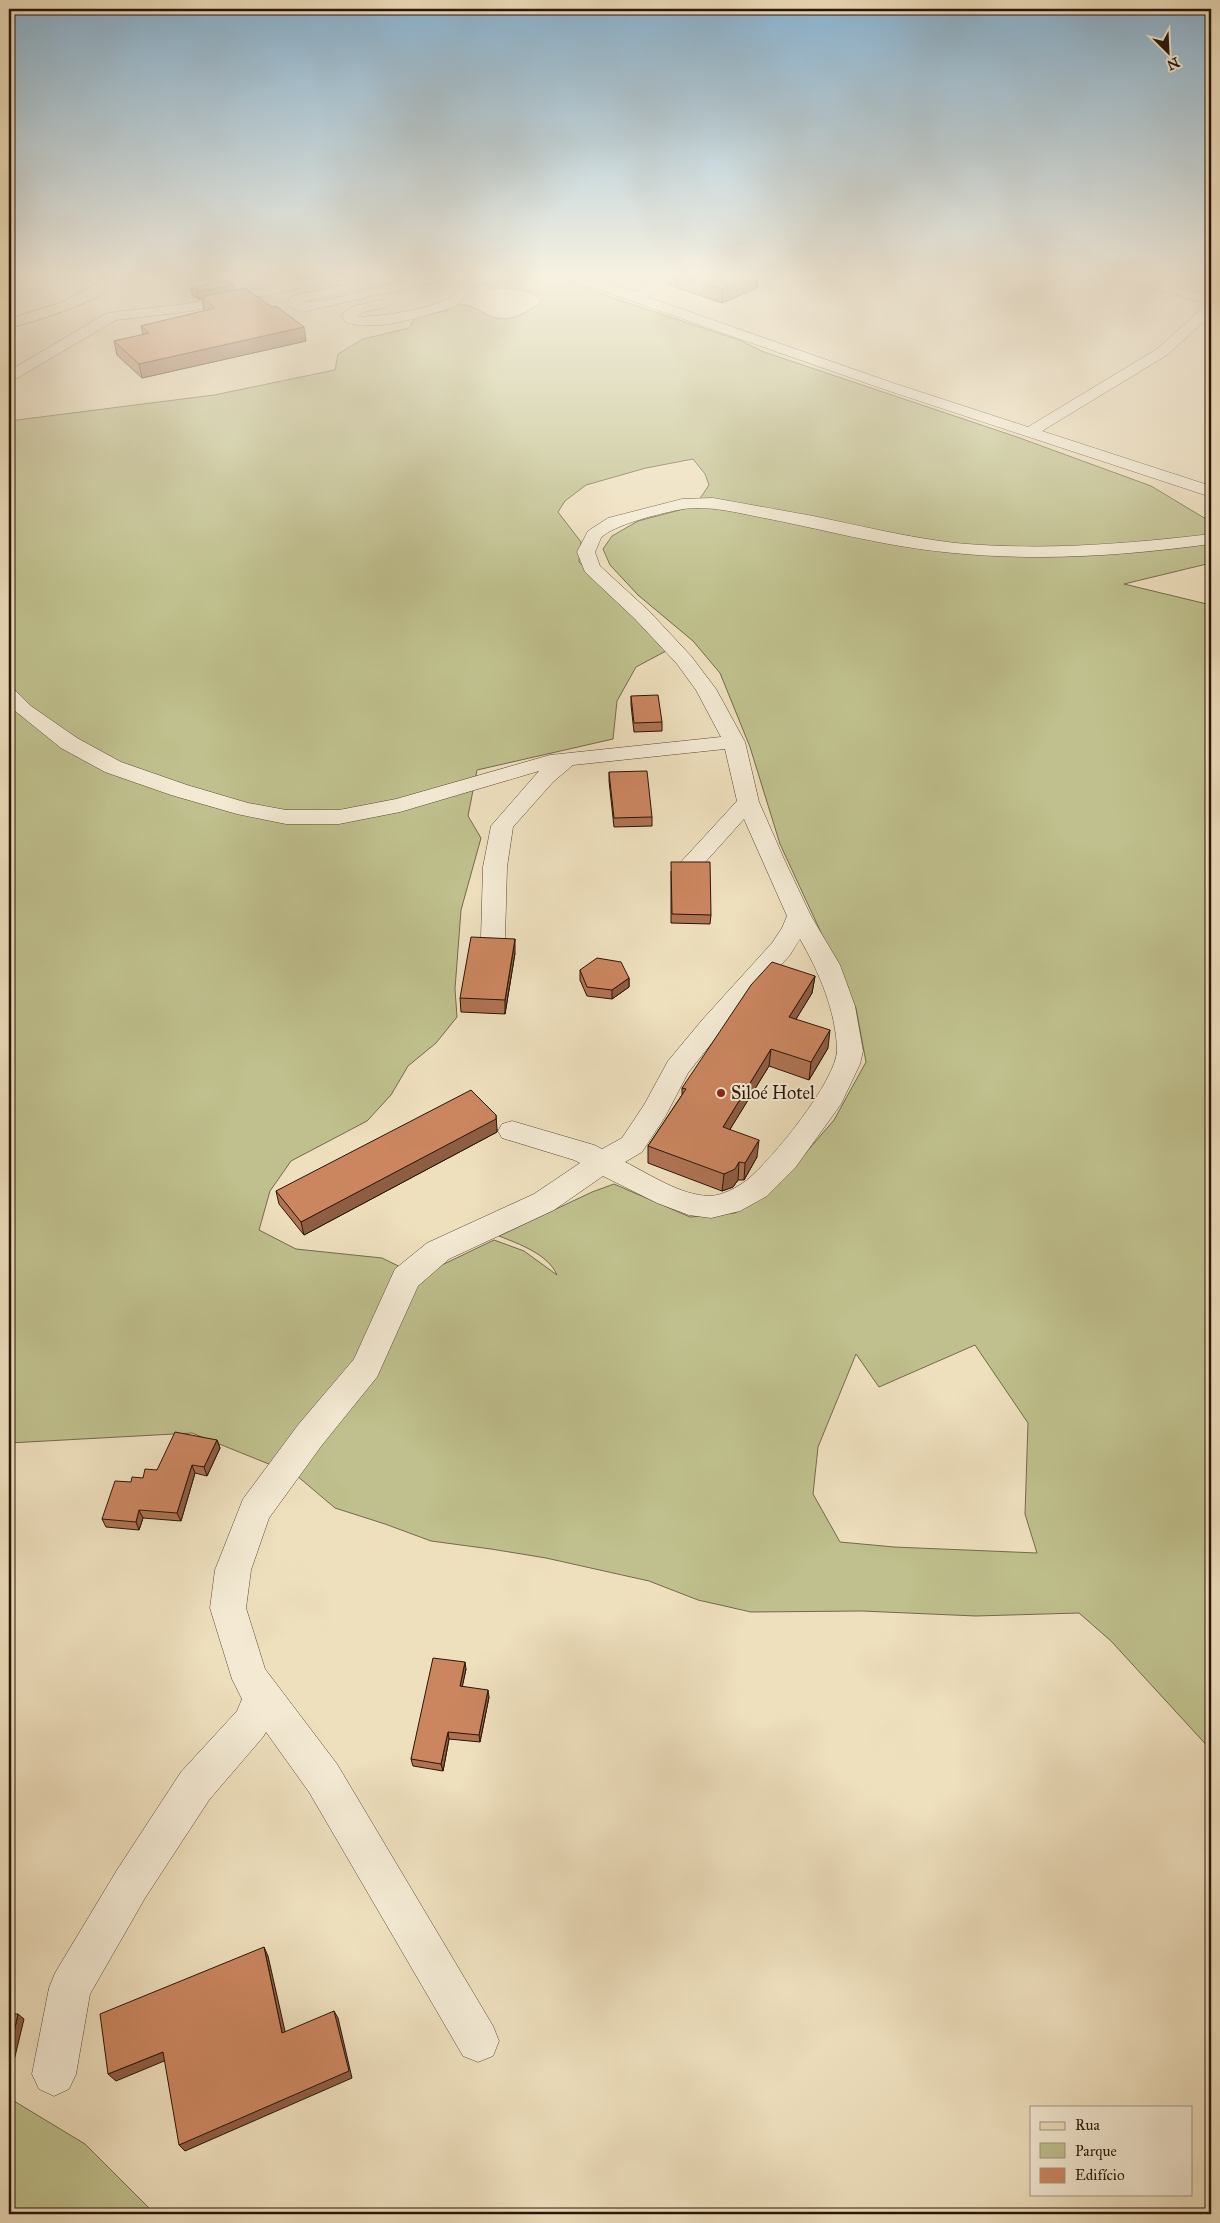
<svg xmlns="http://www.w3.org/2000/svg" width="1220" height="2223" viewBox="0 0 1220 2223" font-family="'IM FELL Great Primer',serif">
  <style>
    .green { fill: #bfc08d; stroke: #746a4a; fill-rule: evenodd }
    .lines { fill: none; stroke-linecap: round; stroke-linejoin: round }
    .minor-casing { stroke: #5b4835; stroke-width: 1 }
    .major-casing { stroke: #2a1508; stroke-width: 1 }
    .minor { fill: #f4ead4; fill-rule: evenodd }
    .major { fill: #eedfbd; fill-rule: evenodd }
    .wall { fill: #af7353; stroke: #2a1508 }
    .shaded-wall { fill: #8e5e43; stroke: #2a1508 }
    .building { fill: #cb8660; stroke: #2a1508 }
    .poi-dot { fill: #8f2418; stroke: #f4ead4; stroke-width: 2 }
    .labels { text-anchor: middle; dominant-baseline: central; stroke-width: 4; stroke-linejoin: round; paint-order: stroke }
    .poi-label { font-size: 18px; fill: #2a1508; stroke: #f4ead4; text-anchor: start }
  </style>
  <rect width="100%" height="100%" fill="#eedfbd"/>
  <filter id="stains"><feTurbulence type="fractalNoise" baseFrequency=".004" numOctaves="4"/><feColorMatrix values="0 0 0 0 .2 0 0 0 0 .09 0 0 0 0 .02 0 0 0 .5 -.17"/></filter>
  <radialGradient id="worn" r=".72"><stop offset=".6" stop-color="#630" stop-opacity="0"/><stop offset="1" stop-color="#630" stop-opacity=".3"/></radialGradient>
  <path class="green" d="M560,277L613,298L739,340L764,352L1017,437L1151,486L1211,522V563L1124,584L1211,605V1750L1111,1641L1079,1613L976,1616L862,1611L751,1612L698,1600L649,1581L546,1558L491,1549L431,1541L385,1524L335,1508L296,1475L192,1433L9,1443V421L214,395L335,370L338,354L363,339L409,328L416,316L447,311L445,309C468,300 471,307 490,316C508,324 527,313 541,302L540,299C526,287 508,289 490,288L485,285L497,279ZM693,459L705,474L709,485L695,506L638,521L612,536L603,549L610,565L638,595L693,641L720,673L750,747L780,844L856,1008L866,1062L834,1120L778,1185L735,1213L690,1217L614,1184L592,1192L499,1236C519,1244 548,1254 557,1275L524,1251L494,1240L419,1276L382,1258L296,1249L259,1230L270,1191L291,1161L367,1121L391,1095L408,1066L436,1043L457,1017L455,989L461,910L481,838L468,816L477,770L613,739L617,701L636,667L666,651L608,588L579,562L581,542L558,512L565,501L586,485L646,468ZM975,1345L1028,1423L1025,1514L1037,1553L894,1547L840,1542L813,1494L818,1447L856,1354L879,1387Z
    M9,2098L85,2144L155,2214H9Z"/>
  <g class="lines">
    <g class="minor-casing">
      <path id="minor" d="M320,276H345L338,280L185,312L116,320L14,380L9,382V371L107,313L185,304Z
        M382,276H405L403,279L302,302L323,301L427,276H508L506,279C496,281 483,281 474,287C466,292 463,302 454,307C420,316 380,333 345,322L342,314L354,306L381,300L388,304L386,307L364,312L357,316C373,319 439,307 451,297C456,293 460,286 464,282L430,283L303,312L289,307L287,304L292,296Z
        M567,276H586L634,292L650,285L635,279L633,276C645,276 658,275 667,284L662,290L647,297L893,383L1028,427L1157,349L1206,305L1210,304L1115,279L1113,276H1134L1211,296V315L1167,355L1042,431L1211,486V497L883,389L569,279Z
        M713,498C746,504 780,510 813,516C861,526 906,537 955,543C1041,551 1126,544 1211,534V544C1100,559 994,564 883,543C840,535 797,524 754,516C730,511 707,506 683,509C665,512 612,525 601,538C599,542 597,548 595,552L600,566L649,611L691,656L716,689L745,742L759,802L784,859L811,916L840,965L855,1006L863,1051L860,1064L841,1104L795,1168L767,1196L740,1211L711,1218L689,1215L657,1203L603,1176L554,1210L449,1259L418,1286L377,1377L322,1445L269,1518L251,1570L246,1608L265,1669L337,1764L493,2026L499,2041L493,2056L478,2062L463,2056L309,1792L266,1732L263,1737L209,1800L145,1898L90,1994L76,2074L69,2089L54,2096L39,2089L32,2074L49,1988L55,1973L117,1870L181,1772L237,1711L242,1699L232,1679L210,1608L215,1570L243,1499L298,1425L354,1359L395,1269L427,1243L534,1194L580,1163L574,1160L502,1138L498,1131L502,1124L512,1121L594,1145L602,1149L622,1138L644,1105L668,1061L703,1019L772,943L782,928L787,916L744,819L700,868L692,870L684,868L680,863L737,801L725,749L573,765L553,782L513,827L507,867L505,938L502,944L493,946L484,944L481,938L483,867L491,826L539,771L400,812L339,824H286L237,814L171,795L105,772L61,748L9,706V689L16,691L31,706L77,738L121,762L187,785L248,803L286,810H339L396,799L550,755L721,737L696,690L677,664L635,619L585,572L577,552L588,531L608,518L682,499ZM800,939C819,972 836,1011 837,1050C837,1080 771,1161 747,1180C738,1187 722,1196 709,1196C680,1195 651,1175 625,1162L642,1152L665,1117L688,1073L721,1031L790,955Z"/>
    </g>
    <g class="major-casing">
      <path id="major" d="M111,276H127C110,298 36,322 9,328V319L62,302Z"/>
    </g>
    <use href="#minor" class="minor"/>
    <use href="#major" class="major"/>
  </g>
  <path class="wall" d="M668,276H760L758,277L757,288L722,303L669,285Z
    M190,288L234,290L306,341L142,378L117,355L114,341L143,335L141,326L204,311L202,299H198L192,295Z
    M631,696L662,722V731L634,732L631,705Z
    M609,772L652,817V826L614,827L609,781Z
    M671,871L711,915L710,924L671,923Z
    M515,953L505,1014L461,1012L460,998Z
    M580,970L629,978V987L612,999L587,996L580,980Z
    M815,976L812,993L796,1019L828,1048L809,1080L769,1066L730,1129L757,1157L744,1180H738L733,1187L722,1191L648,1163V1146L682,1095V1088Z
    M497,1129V1132L304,1235L279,1204L276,1191Z
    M217,1440L220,1448L207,1476L195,1473L181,1521L143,1518L139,1530L106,1527L102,1519L131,1482L143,1478L157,1470Z
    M466,1669L462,1686L489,1697L480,1742L449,1739L443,1771L413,1766L411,1759Z"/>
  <path class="shaded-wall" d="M742,276H760L758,277L757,288L722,303V289Z
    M234,285L235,292L201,297L202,299H198L197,292Z
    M304,327L306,341L142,378L139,364Z
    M515,939V953L505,1014V1000Z
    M815,976L812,993L787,1034L789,1017Z
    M629,978V987L612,999V990Z
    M830,1030L828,1048L809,1080L811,1062Z
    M771,1049L769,1066L721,1144L723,1127Z
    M496,1115L497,1129V1132L304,1235L301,1222Z
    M759,1140L757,1157L744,1180L745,1163Z
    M739,1162L738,1180L733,1187L722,1191L724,1174Z
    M217,1440L220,1448L207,1476L204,1467Z
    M192,1465L195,1473L181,1521L177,1513Z
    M139,1510L143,1518L139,1530L136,1522Z
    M465,1662L466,1669L461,1693L460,1686Z
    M488,1690L489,1697L480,1742L479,1735Z
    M448,1732L449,1739L443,1771L441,1764Z
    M264,1947L268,1956L287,2040L282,2033Z
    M334,2011L338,2018L352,2078L185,2151L179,2145Z
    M18,2014L24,2019L11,2073L9,2070V2054Z
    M163,2052L169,2059L116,2081L108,2074Z"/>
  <path class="building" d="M682,276H755L722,289Z
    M227,280L234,285L197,292L190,288Z
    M245,288L272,307L276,306L304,327L139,364L114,341L149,333L141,326L215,308L201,297Z
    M658,695L662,722L634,723L631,696Z
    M647,771L652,817L614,818L609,772Z
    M671,862H710L711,915L672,914Z
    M471,937L515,939L505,1000L460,998Z
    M597,958L621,962L629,978L612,990L587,987L580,970Z
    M772,962L815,976L789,1017L830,1030L811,1062L771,1049L723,1127L759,1140L745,1163L739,1162L735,1169L724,1174L648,1146L686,1089L682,1088L751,985Z
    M471,1090L496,1115V1119L301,1222L276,1191Z
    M175,1432L217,1440L204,1467L192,1465L177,1513L139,1510L136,1522L102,1519L115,1481L131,1482L132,1477L143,1478L145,1469L157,1470Z
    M433,1658L465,1662L460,1686L488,1690L479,1735L448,1732L441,1764L411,1759Z
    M264,1947L282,2033L334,2011L349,2071L179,2145L163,2052L108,2074L100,2014Z
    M9,2014H18L9,2054Z"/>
  <linearGradient id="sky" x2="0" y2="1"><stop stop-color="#89b6d6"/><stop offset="0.47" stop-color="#f7f1e1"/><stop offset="1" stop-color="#f7f1e1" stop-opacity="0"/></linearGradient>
  <rect width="1220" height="587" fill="url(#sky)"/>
  <circle class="poi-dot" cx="721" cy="1093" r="5"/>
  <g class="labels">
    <g class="poi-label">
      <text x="731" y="1093">Siloé Hotel</text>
    </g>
  </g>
  <rect width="1220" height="2223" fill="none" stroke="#eedfbd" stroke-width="30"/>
  <rect x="10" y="10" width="1200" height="2203" fill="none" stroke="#2a1508" stroke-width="2.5"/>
  <rect x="15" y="15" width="1190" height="2193" fill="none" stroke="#2a1508"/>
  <rect x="1030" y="2106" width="162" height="90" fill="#f4ead4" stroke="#a39582"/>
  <rect x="1040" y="2122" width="25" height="8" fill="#eedfbd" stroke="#a39582"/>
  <text x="1075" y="2130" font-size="15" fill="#2a1508">Rua</text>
  <rect x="1040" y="2143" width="25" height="15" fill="#bfc08d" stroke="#a39582"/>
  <text x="1075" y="2156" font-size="15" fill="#2a1508">Parque</text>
  <rect x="1040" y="2168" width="25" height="15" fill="#cb8660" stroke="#a39582"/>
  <text x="1075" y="2180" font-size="15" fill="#2a1508">Edifício</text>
  <g transform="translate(1168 52) rotate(156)" stroke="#f4ead4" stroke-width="4" paint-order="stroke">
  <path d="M0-4L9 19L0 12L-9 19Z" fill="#2a1508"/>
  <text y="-8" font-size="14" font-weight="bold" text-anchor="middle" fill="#2a1508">N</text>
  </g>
  <rect width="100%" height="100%" filter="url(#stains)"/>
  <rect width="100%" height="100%" fill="url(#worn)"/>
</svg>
